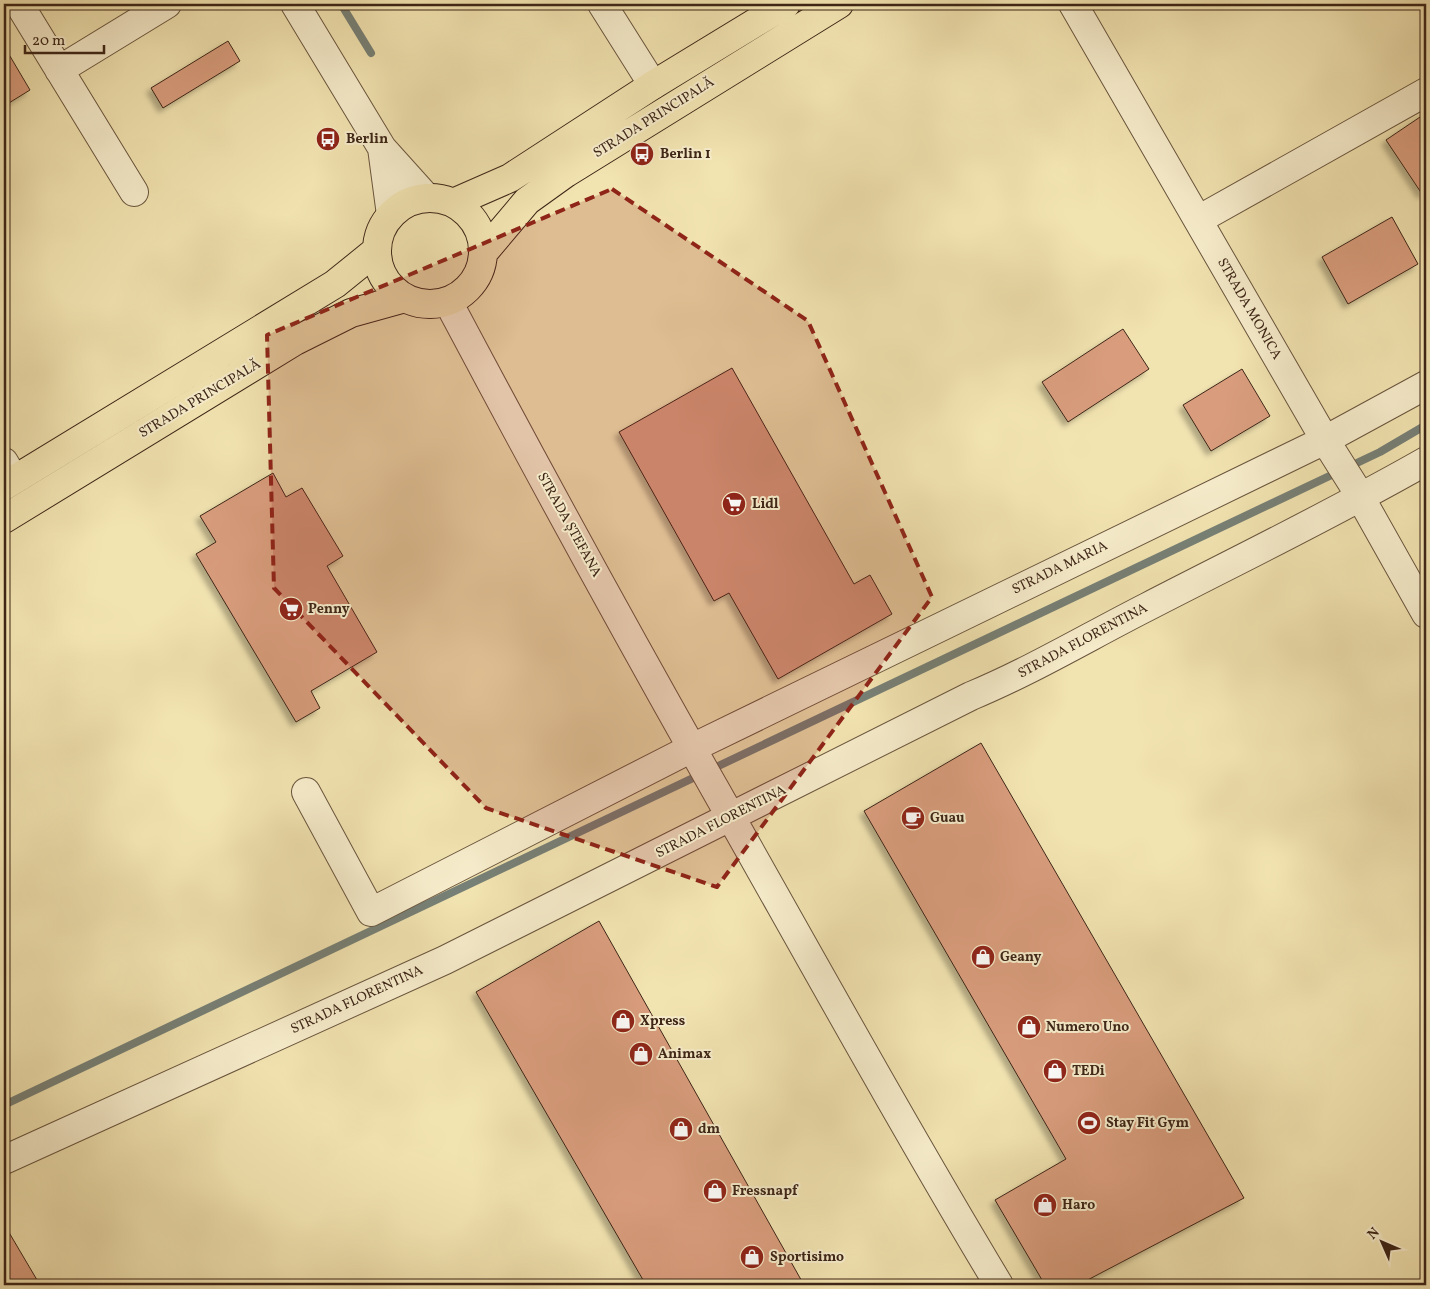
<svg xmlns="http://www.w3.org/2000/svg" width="1430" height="1289" viewBox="0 0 1430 1289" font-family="Vollkorn,serif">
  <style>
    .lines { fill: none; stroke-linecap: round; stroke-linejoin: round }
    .stream { stroke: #778076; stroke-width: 8 }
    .building { fill: #d99d7d; stroke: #3d2517; filter: url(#shadow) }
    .minor-casing { stroke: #6a553e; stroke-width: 30 }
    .major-casing { stroke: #3d2517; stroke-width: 30 }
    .minor { stroke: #f7edcc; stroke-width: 28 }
    .major { stroke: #f2e4b1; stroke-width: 28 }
    .marked { fill: #8f2418; fill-opacity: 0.2; stroke: #8f2418; stroke-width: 4; stroke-dasharray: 10 6; stroke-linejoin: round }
    .labels { text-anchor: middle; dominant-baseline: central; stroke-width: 4; stroke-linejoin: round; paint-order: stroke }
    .street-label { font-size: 14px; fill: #3d2517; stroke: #f7edcc }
    .poi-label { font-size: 14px; font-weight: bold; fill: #3d2517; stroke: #f7edcc; text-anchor: start }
  </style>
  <defs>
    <filter id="shadow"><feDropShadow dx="-4.5" dy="4.5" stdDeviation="2.5" flood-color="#0004"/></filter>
  </defs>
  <rect width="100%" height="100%" fill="#f2e4b1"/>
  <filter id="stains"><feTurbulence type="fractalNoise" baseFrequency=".004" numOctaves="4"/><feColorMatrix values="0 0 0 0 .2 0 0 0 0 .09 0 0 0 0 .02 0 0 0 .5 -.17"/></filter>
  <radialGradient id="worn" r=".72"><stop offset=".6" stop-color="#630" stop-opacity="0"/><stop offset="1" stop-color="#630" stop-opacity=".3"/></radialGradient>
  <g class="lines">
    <path class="stream" d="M341,4L371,53
      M4,1105L1380,452L1426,425"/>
  </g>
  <path class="building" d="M228,41L240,61L163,108L151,88Z
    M4,46L30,90L4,106Z
    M1426,113V192L1422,194L1386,140Z
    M1392,217L1418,264L1348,304L1322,257Z
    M1123,329L1149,369L1068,422L1042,382Z
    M732,368L854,584L870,575L892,614L778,679L729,593L714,601L619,432Z
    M1242,369L1270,416L1211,451L1183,405Z
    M273,473L286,497L302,488L343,556L327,566L377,652L311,691L320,708L296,722L196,554L216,542L200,516Z
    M981,743L1244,1198L1078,1285H1045L995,1200L1066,1159L864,811Z
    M599,921L804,1285H646L476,992Z
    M4,1224L40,1285H4Z"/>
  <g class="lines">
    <g class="minor-casing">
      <path id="minor" d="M19,4L134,192
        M295,4L382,148L427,198
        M602,4L653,85
        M1073,4L1325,440L1354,486L1426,614
        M59,70L167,4
        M382,148L391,215
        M1198,220L1426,92
        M449,301L454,313C539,473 626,632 715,789C809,955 901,1122 999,1285
        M4,462L14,479
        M306,792L371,912L692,748L1325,440L1426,385
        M4,1160L445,960L971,696C1031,671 1088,637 1147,607C1240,559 1335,513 1426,461"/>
    </g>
    <g class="major-casing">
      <path id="major" d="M377 251a53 53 0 1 1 106 0a53 53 0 1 1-106 0Z
        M453,203L510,178L653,85L786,4
        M484,252L527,201L566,173L839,4
        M4,486L335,284L377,250
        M4,519L295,341L351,313L405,298"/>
    </g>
    <use href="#minor" class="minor"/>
    <use href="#major" class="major"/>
  </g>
  <path class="marked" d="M612,189L808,321L932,597L717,887L486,808L274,588L267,335Z"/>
  <defs>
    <g id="bus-disc" transform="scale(1.25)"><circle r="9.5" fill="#8f2418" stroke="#f7edcc"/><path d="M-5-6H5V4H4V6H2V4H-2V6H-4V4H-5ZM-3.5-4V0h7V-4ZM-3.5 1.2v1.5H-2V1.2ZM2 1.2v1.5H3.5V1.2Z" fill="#fff"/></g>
    <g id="supermarket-disc" transform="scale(1.25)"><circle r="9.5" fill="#8f2418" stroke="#f7edcc"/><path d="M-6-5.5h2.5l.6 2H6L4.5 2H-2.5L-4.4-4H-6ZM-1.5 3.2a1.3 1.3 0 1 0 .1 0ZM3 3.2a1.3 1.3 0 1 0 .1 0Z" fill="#fff"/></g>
    <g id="cafe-disc" transform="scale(1.25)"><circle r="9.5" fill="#8f2418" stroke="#f7edcc"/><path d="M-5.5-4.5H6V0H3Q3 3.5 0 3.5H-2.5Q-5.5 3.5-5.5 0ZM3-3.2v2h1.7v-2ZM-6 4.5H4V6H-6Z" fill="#fff"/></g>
    <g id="shop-disc" transform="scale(1.25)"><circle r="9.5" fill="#8f2418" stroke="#f7edcc"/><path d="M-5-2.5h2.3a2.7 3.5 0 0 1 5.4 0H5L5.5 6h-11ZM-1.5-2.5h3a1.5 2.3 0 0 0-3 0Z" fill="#fff"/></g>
    <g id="stadium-disc" transform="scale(1.25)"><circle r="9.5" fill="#8f2418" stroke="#f7edcc"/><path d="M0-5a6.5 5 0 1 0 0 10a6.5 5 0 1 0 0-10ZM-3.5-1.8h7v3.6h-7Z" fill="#fff"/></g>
  </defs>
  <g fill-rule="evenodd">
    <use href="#bus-disc" x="328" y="139"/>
    <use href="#bus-disc" x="642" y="154"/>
    <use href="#supermarket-disc" x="734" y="504"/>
    <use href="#supermarket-disc" x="291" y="609"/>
    <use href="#cafe-disc" x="913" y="818"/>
    <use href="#shop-disc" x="983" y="957"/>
    <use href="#shop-disc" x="623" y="1021"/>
    <use href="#shop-disc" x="1029" y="1027"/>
    <use href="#shop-disc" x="641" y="1054"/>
    <use href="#shop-disc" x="1055" y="1071"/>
    <use href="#stadium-disc" x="1089" y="1123"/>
    <use href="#shop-disc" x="681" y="1129"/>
    <use href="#shop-disc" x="715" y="1191"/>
    <use href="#shop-disc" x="1045" y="1205"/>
    <use href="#shop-disc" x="752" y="1257"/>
  </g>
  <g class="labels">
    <g class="street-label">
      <text transform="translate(654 118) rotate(-32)">STRADA PRINCIPALĂ</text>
      <text transform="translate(1249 309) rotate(60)">STRADA MONICA</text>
      <text transform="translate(200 399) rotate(-31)">STRADA PRINCIPALĂ</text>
      <text transform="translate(569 525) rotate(61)">STRADA ȘTEFANA</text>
      <text transform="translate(1060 568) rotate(-26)">STRADA MARIA</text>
      <text transform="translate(1083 641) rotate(-28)">STRADA FLORENTINA</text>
      <text transform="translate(721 822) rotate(-27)">STRADA FLORENTINA</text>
      <text transform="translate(357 1000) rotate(-25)">STRADA FLORENTINA</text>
    </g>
    <g class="poi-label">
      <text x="346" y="139">Berlin</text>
      <text x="660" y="154">Berlin 1</text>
      <text x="752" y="504">Lidl</text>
      <text x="308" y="609">Penny</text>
      <text x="930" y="818">Guau</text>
      <text x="1000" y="957">Geany</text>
      <text x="640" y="1021">Xpress</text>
      <text x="1046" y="1027">Numero Uno</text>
      <text x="658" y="1054">Animax</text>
      <text x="1072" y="1071">TEDi</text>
      <text x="1106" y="1123">Stay Fit Gym</text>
      <text x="698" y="1129">dm</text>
      <text x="732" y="1191">Fressnapf</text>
      <text x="1062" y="1205">Haro</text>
      <text x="770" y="1257">Sportisimo</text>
    </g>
  </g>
  <rect width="1430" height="1289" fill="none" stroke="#f2e4b1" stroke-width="20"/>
  <rect x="5" y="5" width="1420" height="1279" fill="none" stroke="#3d2517" stroke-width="2.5"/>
  <rect x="10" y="10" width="1410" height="1269" fill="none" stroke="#3d2517"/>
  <g transform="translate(1382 1242) rotate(315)" stroke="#f7edcc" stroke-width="4" paint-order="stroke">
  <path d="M0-4L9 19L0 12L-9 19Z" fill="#3d2517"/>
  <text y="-8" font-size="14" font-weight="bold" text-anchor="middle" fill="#3d2517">N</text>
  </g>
  <path d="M25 45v8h79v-8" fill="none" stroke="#3d2517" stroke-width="2.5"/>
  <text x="32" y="45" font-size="15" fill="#3d2517" stroke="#f7edcc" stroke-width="4" paint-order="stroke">20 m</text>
  <rect width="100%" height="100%" filter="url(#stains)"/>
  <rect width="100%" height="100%" fill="url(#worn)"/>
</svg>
